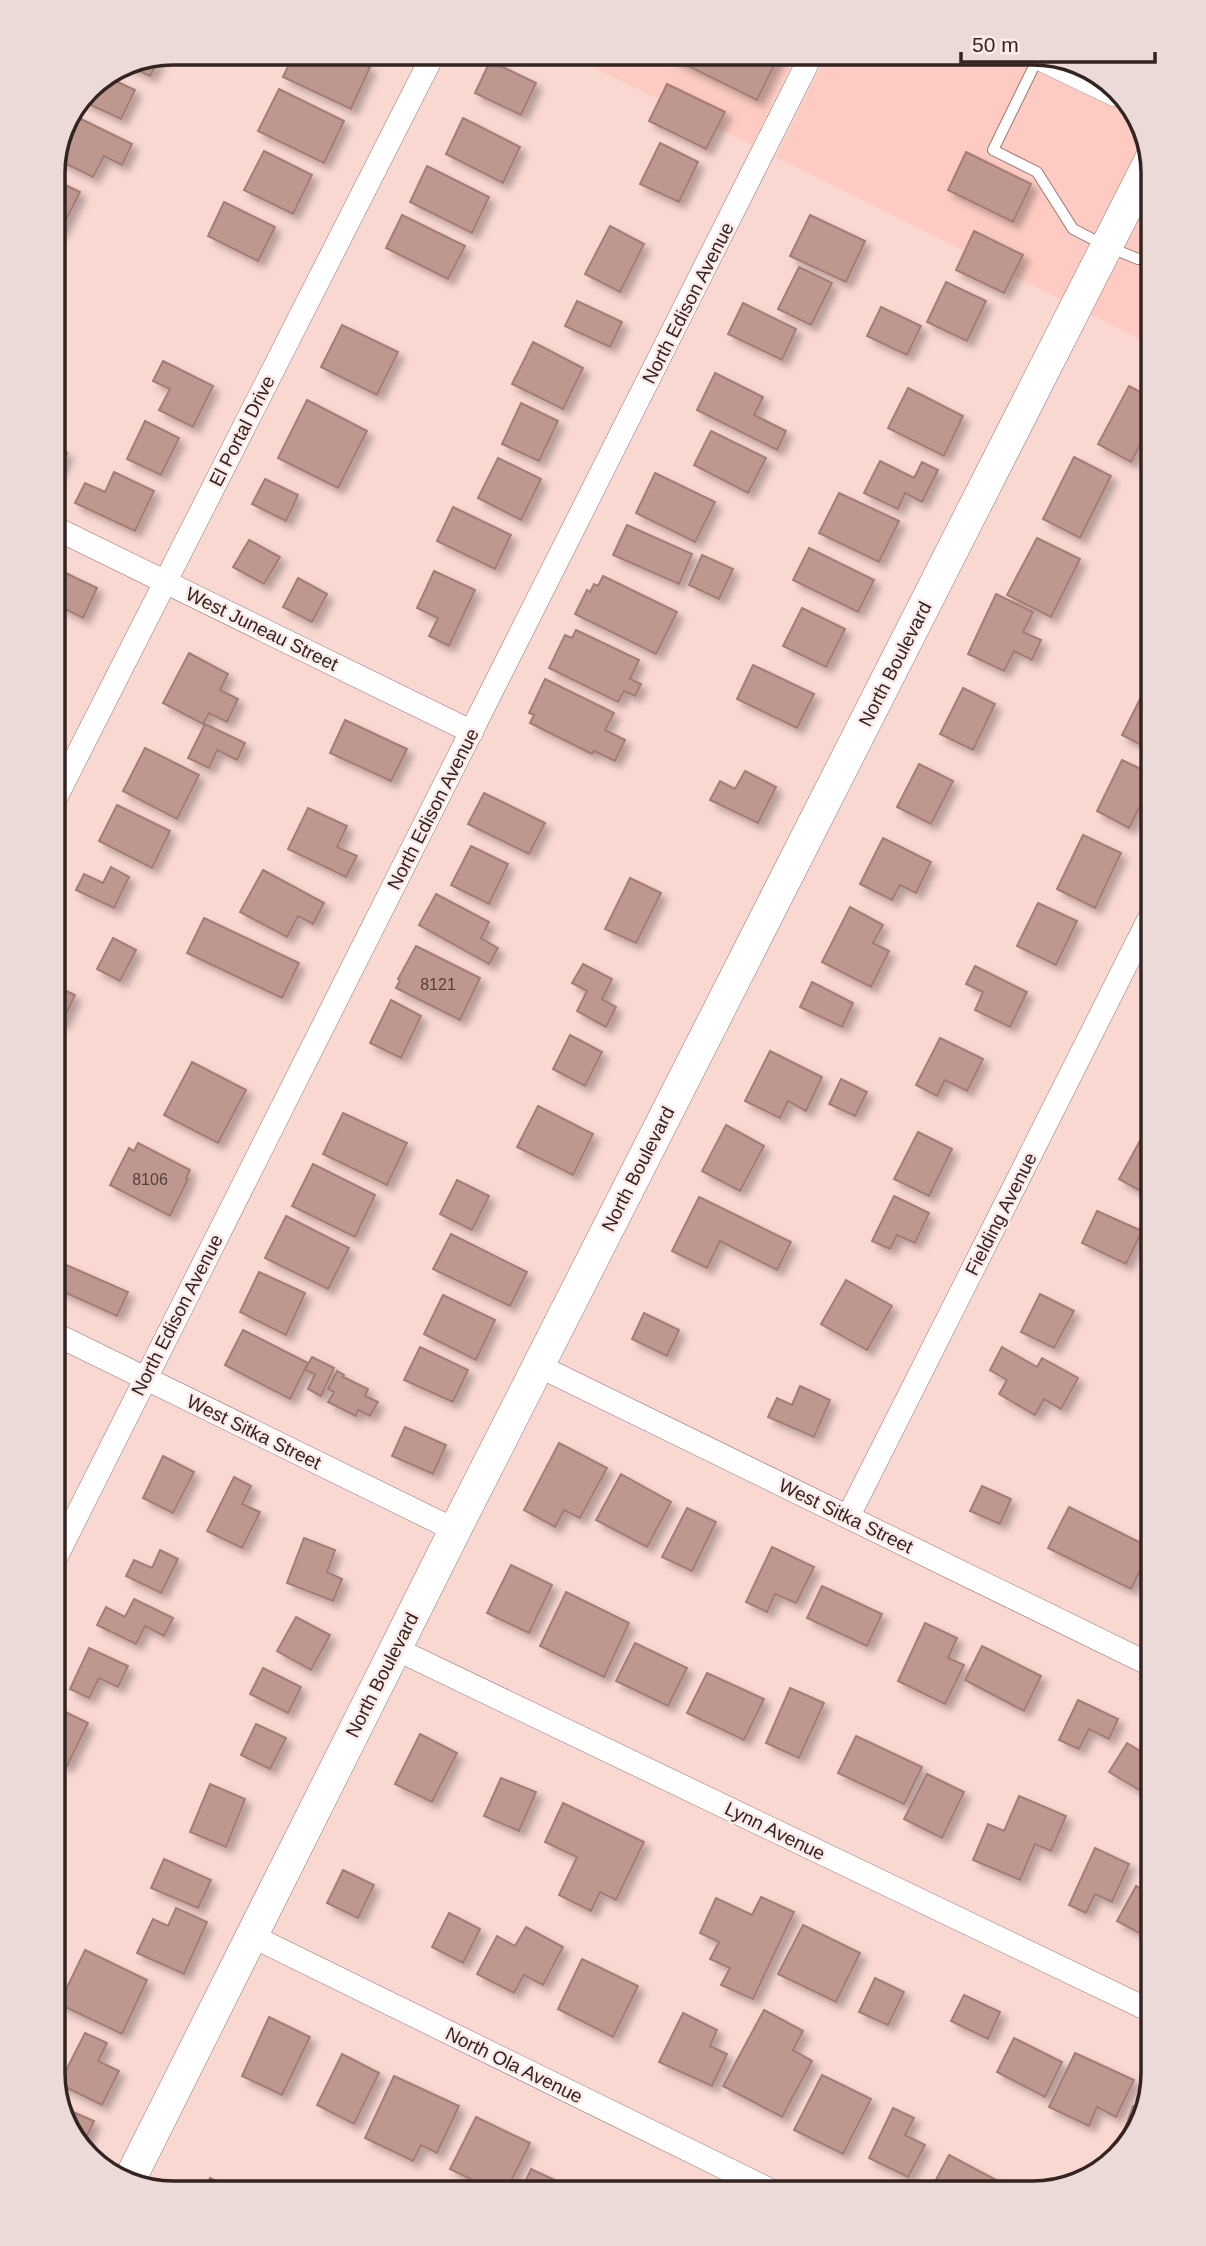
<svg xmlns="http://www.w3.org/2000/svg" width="1206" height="2246" viewBox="0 0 1206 2246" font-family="Helvetica,sans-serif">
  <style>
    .built { fill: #fdcbc2 }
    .building { fill: #be978f; stroke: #a37d76; stroke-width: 2; filter: url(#shadow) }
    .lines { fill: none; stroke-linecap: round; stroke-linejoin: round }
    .lane-casing { stroke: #9c766f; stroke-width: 12 }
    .street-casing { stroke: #9c766f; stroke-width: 24 }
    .secondary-casing { stroke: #9c766f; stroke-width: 33 }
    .lane { stroke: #fff; stroke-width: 10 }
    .street { stroke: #fff; stroke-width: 23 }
    .secondary { stroke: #fff; stroke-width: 32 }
    .labels { text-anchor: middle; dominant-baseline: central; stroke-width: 5; stroke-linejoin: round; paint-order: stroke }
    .number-label { font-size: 16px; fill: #56413c }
    .street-label { font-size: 19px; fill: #342421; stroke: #fbeae7 }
    .rim { fill: none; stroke: #342421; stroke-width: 3.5 }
  </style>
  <defs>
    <filter id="shadow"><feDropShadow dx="6" dy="6" stdDeviation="3.5" flood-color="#0004"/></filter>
  </defs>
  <rect width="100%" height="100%" fill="#fad8d2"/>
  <path class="built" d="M1005,53L1138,118L1144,126L1147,138L1064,301L776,157L817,74L824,55Z
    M796,55L752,145L572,57Z
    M1153,184V346L1088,313Z"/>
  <path class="building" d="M779,55L757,100L668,56Z
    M353,59L370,67L351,109L283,77L291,60Z
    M127,61H158L150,76L124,64Z
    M490,61L536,83L521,115L475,93Z
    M105,76L135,90L121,119L82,101L88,87Z
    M667,84L725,112L706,149L649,121Z
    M279,89L344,121L324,163L258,131Z
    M77,117L132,144L122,165L104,156L93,177L56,159Z
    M463,118L520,147L503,183L446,154Z
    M660,143L698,162L679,202L640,184Z
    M264,151L312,175L293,214L244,190Z
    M966,152L1031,184L1013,222L948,190Z
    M427,166L489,197L472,233L410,202Z
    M53,179L80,192L60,232L53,228Z
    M224,202L275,227L258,261L208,236Z
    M402,215L465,246L448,279L386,248Z
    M810,215L865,241L846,282L790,256Z
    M610,226L644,244L620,292L585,274Z
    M974,231L1023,255L1004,293L956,270Z
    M799,267L832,283L811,325L778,309Z
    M946,282L986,301L967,341L927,322Z
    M577,301L622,322L610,347L565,326Z
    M743,303L796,329L782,360L728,334Z
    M881,307L921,326L907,355L867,336Z
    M342,325L398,352L377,395L321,367Z
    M533,342L583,368L563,409L512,384Z
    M163,361L213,386L193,427L159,410L170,389L153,381Z
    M715,373L763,397L754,415L786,431L777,450L697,410Z
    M1129,386L1153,399V420L1131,462L1098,444Z
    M908,388L963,416L944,456L888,428Z
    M307,400L367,431L338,488L278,458Z
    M521,403L558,421L539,461L502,444Z
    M145,421L179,438L161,475L127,459Z
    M711,431L766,458L748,493L694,465Z
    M53,446L67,453L53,482Z
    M1074,457L1111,476L1080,538L1043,519Z
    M498,458L541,479L521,520L478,498Z
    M880,461L914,478L922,462L938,470L922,502L905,493L898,509L864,493Z
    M114,472L154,491L135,531L75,503L85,483L105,492Z
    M655,473L715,502L695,542L636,513Z
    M265,479L298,495L286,521L252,504Z
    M839,493L899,521L879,562L819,533Z
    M453,507L511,535L495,569L437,541Z
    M627,525L692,554L679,584L613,555Z
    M1037,538L1080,559L1051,617L1007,595Z
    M249,540L280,557L264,584L233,567Z
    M809,548L874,580L858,612L793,580Z
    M702,555L733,569L719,599L689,585Z
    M53,567L97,588L83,618L53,603Z
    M434,571L475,590L449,646L429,636L438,618L417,608Z
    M603,576L677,612L656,654L575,614L587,590L590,592L594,584L598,586Z
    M298,578L327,594L312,622L283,607Z
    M996,594L1033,612L1023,632L1041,640L1032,660L1014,651L1004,671L968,654Z
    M802,608L845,629L826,667L783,646Z
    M576,630L639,660L630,679L641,684L635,696L624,691L618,702L549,668L565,635L572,638Z
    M189,653L228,674L220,690L238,699L227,722L209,713L203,724L163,703Z
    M753,665L814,694L797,728L737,699Z
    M1151,677L1153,678V751L1122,735Z
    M545,679L614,713L605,730L625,740L615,761L594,751L592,754L530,723L534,715L529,713Z
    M963,688L995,704L973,750L940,734Z
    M345,720L407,749L391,781L330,753Z
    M205,724L245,743L237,760L217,750L209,768L188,758Z
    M145,748L199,775L177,819L123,791Z
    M1122,760L1153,775V780L1129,828L1097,811Z
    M919,764L953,781L931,824L897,807Z
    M745,771L776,787L758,823L710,800L720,781L735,789Z
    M484,793L545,823L529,854L468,824Z
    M117,805L170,831L152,868L99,841Z
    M308,808L347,826L337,847L357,856L346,877L288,849Z
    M1083,835L1121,853L1095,908L1057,889Z
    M883,838L931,862L916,893L900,885L892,900L860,884Z
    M471,846L508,864L489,904L451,885Z
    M111,867L129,877L114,908L76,890L84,874L103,883Z
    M263,870L324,903L313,924L298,916L287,937L240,912Z
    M630,878L661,893L636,943L605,929Z
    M436,894L489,922L481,938L498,948L489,964L419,925Z
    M1038,903L1077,921L1056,965L1017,946Z
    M850,907L883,925L873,943L889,951L871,987L822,962Z
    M204,918L299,963L282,998L187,953Z
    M113,938L136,950L120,981L97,969Z
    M416,946L480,978L460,1020L396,988L400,980L398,979Z
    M583,964L612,979L602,999L616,1007L606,1027L577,1011L587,991L572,983Z
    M975,966L1027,992L1010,1027L975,1010L983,992L966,984Z
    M812,982L853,1003L842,1027L800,1007Z
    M53,985L75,995L62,1023L53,1018Z
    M391,1000L421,1016L401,1058L370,1043Z
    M570,1035L602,1052L585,1086L553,1069Z
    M940,1038L983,1059L967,1091L945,1080L937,1096L916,1085Z
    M770,1051L822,1077L806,1111L788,1101L780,1118L745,1101Z
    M192,1062L246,1090L218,1143L164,1115Z
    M841,1079L867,1092L855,1116L829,1104Z
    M1153,1084V1111L1142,1104Z
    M538,1106L593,1134L573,1175L517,1147Z
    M343,1113L407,1143L387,1185L323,1154Z
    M726,1125L764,1146L740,1191L702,1171Z
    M918,1132L952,1149L929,1196L894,1179Z
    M1142,1137L1153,1143V1185L1148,1195L1119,1179Z
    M138,1143L190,1170L186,1178L188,1179L170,1216L110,1185L129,1148L134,1151Z
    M313,1164L375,1195L355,1237L292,1206Z
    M457,1180L489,1196L472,1230L440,1214Z
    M894,1196L929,1213L915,1243L897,1235L890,1249L872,1241Z
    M699,1197L791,1242L777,1270L720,1241L707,1268L672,1251Z
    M1097,1211L1142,1231L1126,1264L1082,1243Z
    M286,1216L349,1248L328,1289L265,1258Z
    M451,1234L527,1272L510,1306L433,1269Z
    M64,1264L128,1292L117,1316L53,1287Z
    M259,1272L305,1293L286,1335L240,1312Z
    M846,1280L892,1306L867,1350L821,1324Z
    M1040,1294L1074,1311L1054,1348L1021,1332Z
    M443,1295L495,1320L476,1360L424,1334Z
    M644,1313L679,1330L667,1356L632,1339Z
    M243,1330L308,1363L290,1399L225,1365Z
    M420,1347L468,1370L453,1402L404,1380Z
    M1002,1347L1037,1367L1042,1358L1078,1378L1061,1409L1044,1399L1035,1415L999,1394L1007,1380L990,1370Z
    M312,1357L334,1368L321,1396L308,1389L315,1374L305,1370Z
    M337,1371L344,1375L343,1377L368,1389L365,1396L378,1402L370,1416L358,1410L356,1416L328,1402L334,1392L328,1389Z
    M800,1386L830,1400L814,1437L768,1417L777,1398L792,1405Z
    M405,1427L446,1445L433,1474L392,1456Z
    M559,1443L607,1468L580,1518L564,1510L555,1527L524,1510Z
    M163,1456L194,1472L173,1513L143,1498Z
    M621,1474L671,1502L647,1547L596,1520Z
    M234,1477L251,1486L242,1504L260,1512L242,1548L207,1531Z
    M982,1486L1011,1499L1000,1524L970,1511Z
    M1069,1507L1151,1548L1131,1589L1048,1548Z
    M687,1508L716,1522L692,1571L662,1557Z
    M304,1538L335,1550L327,1572L342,1579L333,1601L287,1583Z
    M772,1547L814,1567L796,1603L775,1594L767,1612L746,1602Z
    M160,1550L178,1559L161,1593L126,1576L134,1560L152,1568Z
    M511,1565L552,1585L529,1633L487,1613Z
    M822,1586L882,1614L867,1646L807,1618Z
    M566,1592L629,1623L604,1677L540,1646Z
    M134,1599L173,1618L164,1636L145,1626L136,1644L97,1625L106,1607L125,1617Z
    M296,1617L330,1635L311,1670L277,1651Z
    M925,1623L957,1638L948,1658L964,1665L945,1704L898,1681Z
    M635,1643L687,1668L668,1706L616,1681Z
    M982,1646L1041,1676L1024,1711L965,1680Z
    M89,1648L128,1666L118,1687L99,1678L89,1698L70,1689Z
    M263,1668L301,1687L288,1713L250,1694Z
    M707,1673L764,1699L744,1740L687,1713Z
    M790,1688L824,1703L799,1758L766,1743Z
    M1078,1700L1118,1719L1109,1739L1089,1729L1079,1749L1059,1740Z
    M53,1706L88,1723L67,1766L53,1759Z
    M256,1724L286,1738L270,1769L241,1755Z
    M420,1734L457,1753L432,1802L395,1784Z
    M856,1736L922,1767L904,1804L838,1773Z
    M1127,1743L1153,1759V1798L1109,1772Z
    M927,1774L964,1792L942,1838L904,1819Z
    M501,1778L536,1792L519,1831L484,1816Z
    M210,1784L245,1799L226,1847L190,1832Z
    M1019,1796L1066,1816L1051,1851L1035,1844L1020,1880L973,1860L988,1824L1004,1831Z
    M563,1803L644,1842L616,1900L600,1892L591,1911L559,1895L577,1857L545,1842Z
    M1095,1848L1129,1864L1112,1902L1095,1894L1086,1913L1069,1905Z
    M164,1859L211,1880L198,1908L151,1888Z
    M343,1870L374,1885L358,1918L327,1903Z
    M1136,1886L1153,1895V1916L1143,1935L1117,1921Z
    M761,1897L794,1912L753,1999L721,1985L730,1968L710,1959L719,1942L700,1933L716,1898L752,1915Z
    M176,1908L207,1922L184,1974L137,1953L153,1919L168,1926Z
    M449,1913L480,1929L463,1963L432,1947Z
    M803,1925L860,1953L836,2002L778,1974Z
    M526,1927L563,1947L543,1985L524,1975L514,1993L477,1974L497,1936L515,1946Z
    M85,1950L147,1980L122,2034L59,2004Z
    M582,1959L638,1986L613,2037L558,2009Z
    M875,1978L904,1992L888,2025L859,2012Z
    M964,1995L1000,2012L988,2039L951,2021Z
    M764,2010L803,2031L793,2050L812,2061L782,2117L723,2086Z
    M683,2013L717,2030L710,2046L727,2054L712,2086L659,2062Z
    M269,2017L310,2037L282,2095L242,2076Z
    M85,2033L107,2043L98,2061L119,2071L102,2105L59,2084Z
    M1014,2038L1062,2062L1045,2097L997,2072Z
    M1075,2053L1134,2080L1116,2117L1097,2107L1089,2126L1049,2107Z
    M342,2054L379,2073L354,2124L317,2105Z
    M822,2075L871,2099L843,2154L794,2130Z
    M394,2076L459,2106L437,2153L421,2145L413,2161L365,2138Z
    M59,2106L94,2121L83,2145L62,2120Z
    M1133,2106L1143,2110L1134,2140L1125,2147L1119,2145Z
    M893,2108L914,2118L905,2135L925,2145L908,2177L869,2158Z
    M476,2117L530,2143L505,2193H499L450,2169Z
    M949,2155L996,2180L989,2193H936L930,2191Z
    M531,2169L582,2193H520Z
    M210,2178L240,2193H202Z"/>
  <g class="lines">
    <g class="lane-casing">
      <path id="lane" d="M1039,56L993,150L1037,172L1073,229L1106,246L1138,259L1153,257"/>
    </g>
    <g class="street-casing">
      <path id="street" d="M53,527L472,732
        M53,803L431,59
        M53,1333L455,1530
        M539,1366L1153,1666
        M848,1517L1153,911
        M53,1563L805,68L810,55
        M396,1649L1153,2012
        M252,1936L776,2193"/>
    </g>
    <g class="secondary-casing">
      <path id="secondary" d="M1038,53L1115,90
        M129,2181L455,1530L1151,159"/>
    </g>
    <use href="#lane" class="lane"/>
    <use href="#street" class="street"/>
    <use href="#secondary" class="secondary"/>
  </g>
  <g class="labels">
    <g class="number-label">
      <text x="438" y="984">8121</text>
      <text x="150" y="1179">8106</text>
    </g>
    <g class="street-label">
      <text transform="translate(688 303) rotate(-63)">North Edison Avenue</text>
      <text transform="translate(242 431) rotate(-63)">El Portal Drive</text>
      <text transform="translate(262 629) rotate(26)">West Juneau Street</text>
      <text transform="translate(895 664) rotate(-63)">North Boulevard</text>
      <text transform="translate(433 809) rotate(-63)">North Edison Avenue</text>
      <text transform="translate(638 1169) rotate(-63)">North Boulevard</text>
      <text transform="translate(1001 1214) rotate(-63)">Fielding Avenue</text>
      <text transform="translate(177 1315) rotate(-63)">North Edison Avenue</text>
      <text transform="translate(254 1432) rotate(26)">West Sitka Street</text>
      <text transform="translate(846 1516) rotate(26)">West Sitka Street</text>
      <text transform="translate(382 1675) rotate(-63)">North Boulevard</text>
      <text transform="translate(775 1831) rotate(26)">Lynn Avenue</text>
      <text transform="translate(514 2065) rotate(26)">North Ola Avenue</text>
    </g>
  </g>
  <path d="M0 0H1206V2246H0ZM173 65H1033A108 108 0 0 1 1141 173V2073A108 108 0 0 1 1033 2181H173A108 108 0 0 1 65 2073V173A108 108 0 0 1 173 65Z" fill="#ebdad7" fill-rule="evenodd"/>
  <path class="rim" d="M173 65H1033A108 108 0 0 1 1141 173V2073A108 108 0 0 1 1033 2181H173A108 108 0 0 1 65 2073V173A108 108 0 0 1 173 65Z"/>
  <path d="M961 52v10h194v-10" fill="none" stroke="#342421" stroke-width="3.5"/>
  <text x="972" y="52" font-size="21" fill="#342421" stroke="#fbeae7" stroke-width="5" paint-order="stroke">50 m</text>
</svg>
